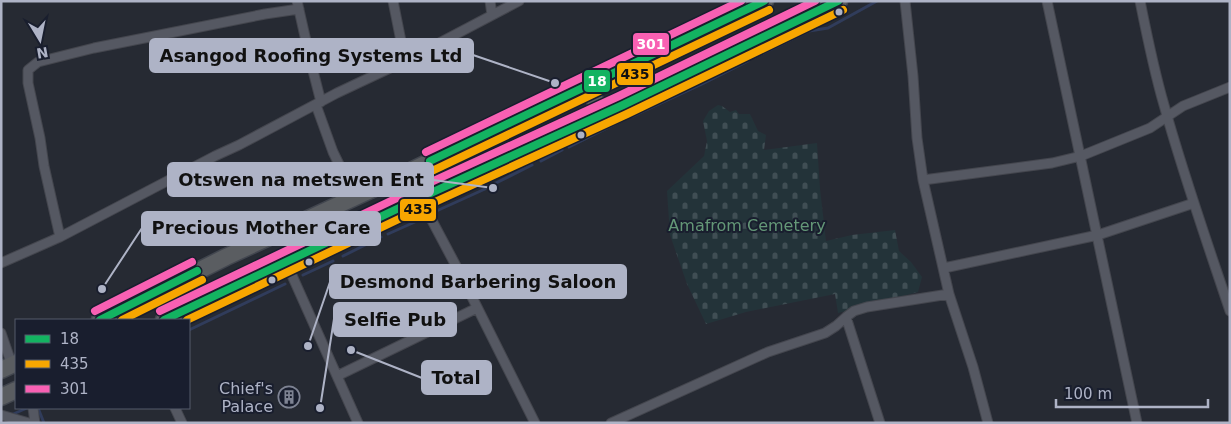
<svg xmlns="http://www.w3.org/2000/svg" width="1231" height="424" viewBox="0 0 1231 424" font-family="'DejaVu Sans',sans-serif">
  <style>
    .cemetery { fill: url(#cemetery-stones) }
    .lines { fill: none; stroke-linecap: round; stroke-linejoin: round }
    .stream { stroke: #303c5b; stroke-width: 3 }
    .street-casing { stroke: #44464e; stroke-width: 11 }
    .highway-casing { stroke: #42464f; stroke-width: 19 }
    .street { stroke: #555862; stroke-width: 9 }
    .highway { stroke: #5a5d61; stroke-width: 16 }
    .bus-1-casing { stroke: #191e2e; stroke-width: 11 }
    .bus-2-casing { stroke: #191e2e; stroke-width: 11 }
    .bus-3-casing { stroke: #191e2e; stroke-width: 11 }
    .bus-1 { stroke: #13b361; stroke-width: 8 }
    .bus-2 { stroke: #f7a600; stroke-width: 8 }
    .bus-3 { stroke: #f860b3; stroke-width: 8 }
    .bus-dot { fill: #aeb3c6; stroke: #191e2e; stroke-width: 2 }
    .labels { text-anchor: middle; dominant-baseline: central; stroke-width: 4; stroke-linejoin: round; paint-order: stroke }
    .park-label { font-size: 16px; fill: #649777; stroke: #191e2e }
    .poi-label { font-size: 16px; fill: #aeb3c6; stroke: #191e2e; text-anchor: end }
    .leader { fill: none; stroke: #aeb3c6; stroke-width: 2 }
    .callout-dot { fill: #aeb3c6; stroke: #191e2e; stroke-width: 2 }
    .callout { fill: #aeb3c6; stroke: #aeb3c6; stroke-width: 2 }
    .callout-label { font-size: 18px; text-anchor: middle; font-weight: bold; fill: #111 }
    .line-badge { stroke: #191e2e; stroke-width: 2 }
    .badge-label { font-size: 14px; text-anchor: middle; font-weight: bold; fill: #fff }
    .pale-badge-label { font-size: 14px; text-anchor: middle; font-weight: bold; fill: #111 }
  </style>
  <defs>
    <pattern id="cemetery-stones" width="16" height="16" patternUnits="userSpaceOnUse" patternTransform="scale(1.25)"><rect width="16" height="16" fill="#233339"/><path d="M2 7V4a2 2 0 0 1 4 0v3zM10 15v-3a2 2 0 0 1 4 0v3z" fill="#404e54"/></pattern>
  </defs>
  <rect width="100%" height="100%" fill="#262a33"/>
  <path class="cemetery" d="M718,105L722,106L730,112L736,110L739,114H750L758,131L766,135L764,150L817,143L820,189L826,241L852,235L895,230L899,251L911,262L922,277L918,292L838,313L835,294L746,312L706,324L687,284L670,235L667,191L704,156L707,141L703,121L709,111Z"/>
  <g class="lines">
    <path class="stream" d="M755,57L809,31L828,28L877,1
      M633,116L702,84L748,61
      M569,147L623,120
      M541,161L562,150
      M492,185L532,165
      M432,213L485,189
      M388,234L426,217
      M343,256L381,237
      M303,275L333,261
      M189,330L285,284
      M38,408L44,423
      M11,415L27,408"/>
    <g class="street-casing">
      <path id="street" d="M297,1L311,63L321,102
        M393,1L405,61
        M490,1L492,15
        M905,1L913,76L917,138L923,180L949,294L973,367L988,423
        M1047,1L1137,423
        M1140,1C1147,36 1154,71 1164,105C1183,174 1207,242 1230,311
        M316,105L333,152L355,197
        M923,180L1052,163L1081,156L1150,128L1183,106L1230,87
        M420,198L463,279L535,423
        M60,237L44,166L40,138L28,83V70L38,62L94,48L265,14L299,9
        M286,262L358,423
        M1,263L60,237L215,156L239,145L337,93L405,61L519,1
        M944,268L1098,235L1194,203
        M1,333L12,365
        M337,376L477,308
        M33,408L35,423
        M175,408L182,423
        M1,415L29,423
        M611,423L768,352L825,333L836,326L846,317
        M880,423L846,317L854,311L867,307L949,294"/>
    </g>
    <g class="highway-casing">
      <path id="highway" d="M587,85L602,114
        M100,320L226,257L390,181L575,91L765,1
        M164,320L420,198L623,105L839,1
        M1,370L16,363
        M1,397L16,390"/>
    </g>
    <use href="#street" class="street"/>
    <use href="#highway" class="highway"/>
    <g class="bus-1-casing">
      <path id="bus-1" d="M430,161L764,1
        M100,320L197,271
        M164,320L420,198L623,105L838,1"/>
    </g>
    <g class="bus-2-casing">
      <path id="bus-2" d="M434,170L769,10
        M122,320L202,280
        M187,320L424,207L627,114L843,10"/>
    </g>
    <g class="bus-3-casing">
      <path id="bus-3" d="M426,152L741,1
        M95,311L192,262
        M160,311L416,189L619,96L815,1"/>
    </g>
    <use href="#bus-1" class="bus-1"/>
    <use href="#bus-2" class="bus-2"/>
    <use href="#bus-3" class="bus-3"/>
  </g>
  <defs>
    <g id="building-ring" transform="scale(1.125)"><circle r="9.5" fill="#191e2e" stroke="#7e8393" stroke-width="1.5"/><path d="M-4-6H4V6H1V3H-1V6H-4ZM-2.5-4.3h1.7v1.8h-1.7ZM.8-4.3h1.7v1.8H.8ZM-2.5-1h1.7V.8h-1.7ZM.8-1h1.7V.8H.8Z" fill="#7e8393"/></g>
  </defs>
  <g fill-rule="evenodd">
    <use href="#building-ring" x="289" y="397"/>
  </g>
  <g class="bus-dot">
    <circle cx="839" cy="12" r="4.5"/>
    <circle cx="581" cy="135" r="4.5"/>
    <circle cx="309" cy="262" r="4.5"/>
    <circle cx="272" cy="280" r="4.5"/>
  </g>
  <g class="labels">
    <g class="park-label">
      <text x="747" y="225">Amafrom Cemetery</text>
    </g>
    <g class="poi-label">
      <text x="273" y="388">Chief's<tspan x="273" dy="18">Palace</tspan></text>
    </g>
  </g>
  <path class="leader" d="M555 83L473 55M493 188L433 180M102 289L142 228M308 346L330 282M320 408L334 319M351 350L422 378"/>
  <g class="callout-dot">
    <circle cx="555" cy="83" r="5"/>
    <circle cx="493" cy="188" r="5"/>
    <circle cx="102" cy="289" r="5"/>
    <circle cx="308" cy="346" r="5"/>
    <circle cx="320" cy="408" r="5"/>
    <circle cx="351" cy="350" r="5"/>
  </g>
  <g class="callout">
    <rect x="150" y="39" width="323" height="33" rx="5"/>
    <rect x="168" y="163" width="265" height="33" rx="5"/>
    <rect x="142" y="212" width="238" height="33" rx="5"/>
    <rect x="330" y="265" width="296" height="33" rx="5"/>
    <rect x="334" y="303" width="122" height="33" rx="5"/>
    <rect x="422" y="361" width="69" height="33" rx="5"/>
  </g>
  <g class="callout-label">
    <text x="311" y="62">Asangod Roofing Systems Ltd</text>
    <text x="301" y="186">Otswen na metswen Ent</text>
    <text x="261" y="234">Precious Mother Care</text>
    <text x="478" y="288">Desmond Barbering Saloon</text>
    <text x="395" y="326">Selfie Pub</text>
    <text x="456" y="384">Total</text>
  </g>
  <g class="line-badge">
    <rect x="632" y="32" width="38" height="24" rx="5" fill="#f860b3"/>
    <rect x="616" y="62" width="38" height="24" rx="5" fill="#f7a600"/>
    <rect x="583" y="69" width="28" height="24" rx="5" fill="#13b361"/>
    <rect x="399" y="198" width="38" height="24" rx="5" fill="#f7a600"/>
  </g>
  <g class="badge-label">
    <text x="651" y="49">301</text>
    <text x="597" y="86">18</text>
  </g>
  <g class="pale-badge-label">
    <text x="635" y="79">435</text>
    <text x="418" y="214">435</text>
  </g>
  <rect width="1231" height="424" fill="none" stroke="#aeb3c6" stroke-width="5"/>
  <rect x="15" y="319" width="175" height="90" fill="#191e2e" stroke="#555a6b"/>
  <rect x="25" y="335" width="25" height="8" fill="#13b361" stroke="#555a6b"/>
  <text x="60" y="344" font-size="15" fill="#aeb3c6">18</text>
  <rect x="25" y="360" width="25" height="8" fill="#f7a600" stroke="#555a6b"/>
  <text x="60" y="369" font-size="15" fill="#aeb3c6">435</text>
  <rect x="25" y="385" width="25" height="8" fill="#f860b3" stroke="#555a6b"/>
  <text x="60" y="394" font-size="15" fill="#aeb3c6">301</text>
  <g transform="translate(40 40) rotate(170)" stroke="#191e2e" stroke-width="4" paint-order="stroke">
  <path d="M0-4L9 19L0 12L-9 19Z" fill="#aeb3c6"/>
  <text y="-8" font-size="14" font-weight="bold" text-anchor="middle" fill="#aeb3c6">N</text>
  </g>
  <path d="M1056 399v8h152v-8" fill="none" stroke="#aeb3c6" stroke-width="2.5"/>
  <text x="1064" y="399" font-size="15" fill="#aeb3c6" stroke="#191e2e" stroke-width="4" paint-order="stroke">100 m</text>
</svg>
